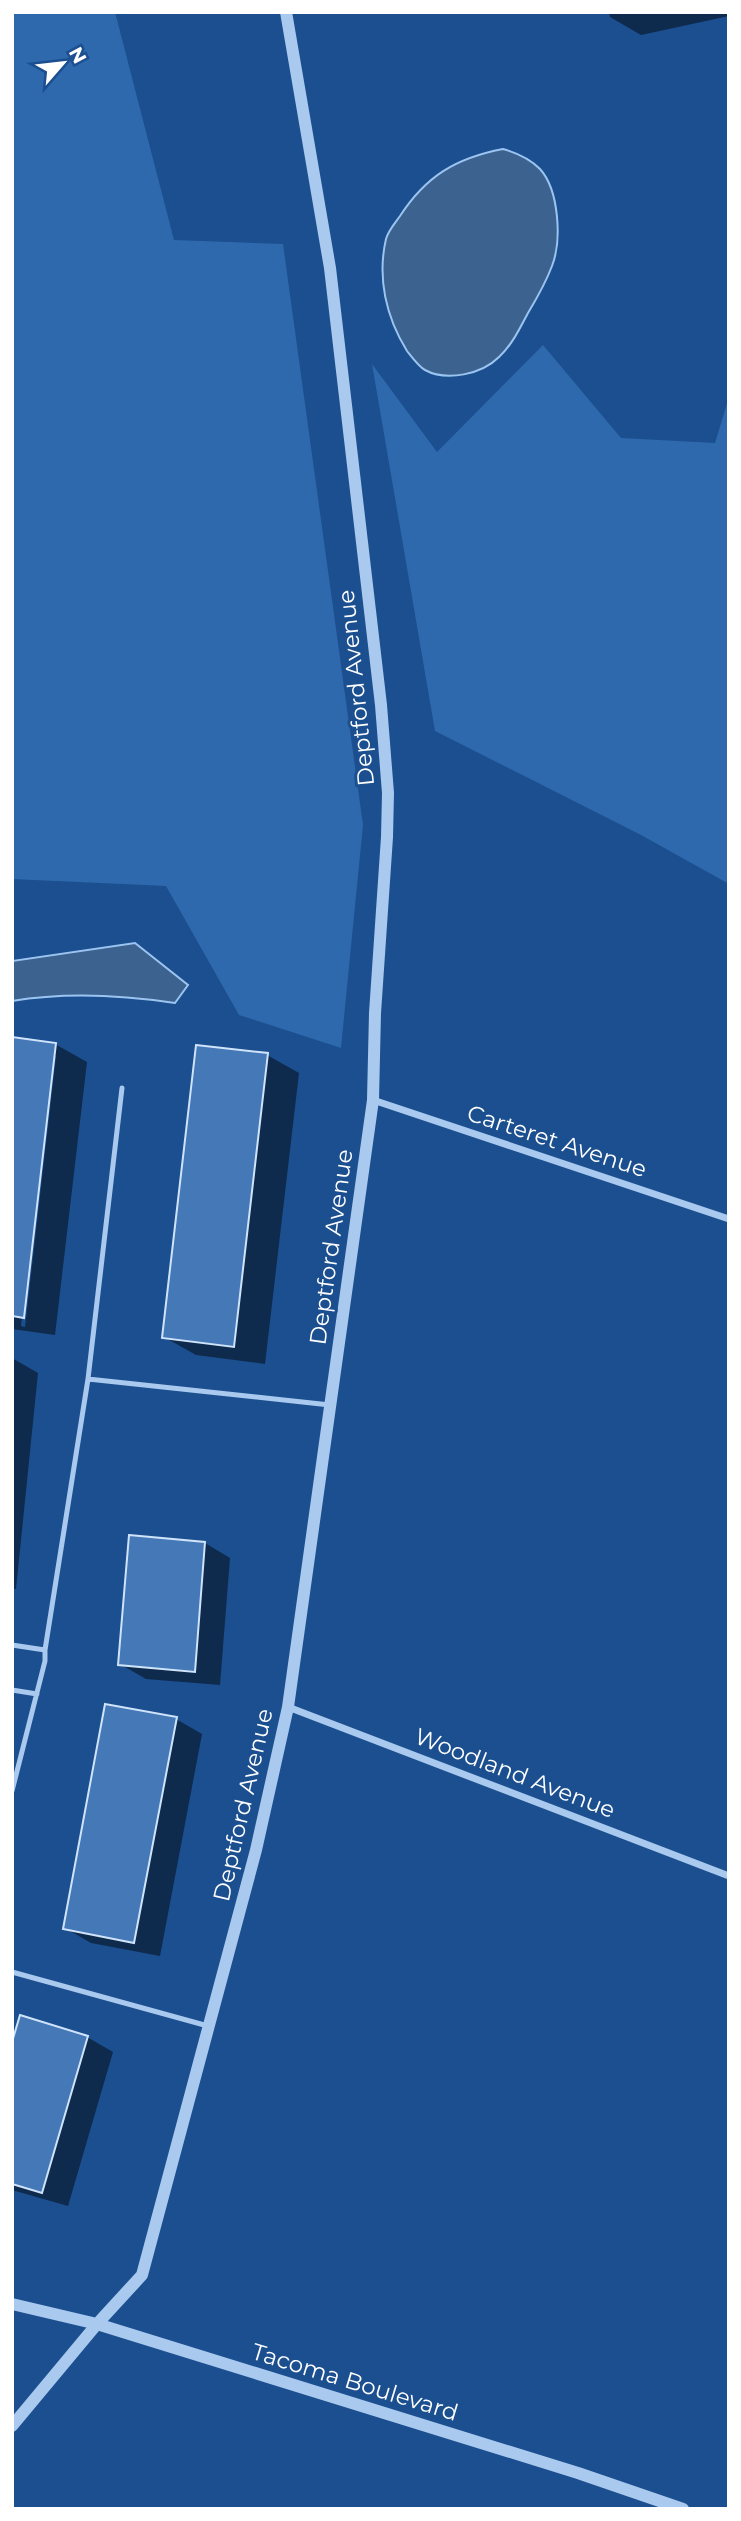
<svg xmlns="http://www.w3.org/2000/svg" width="741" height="2521" viewBox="0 0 741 2521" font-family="Montserrat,sans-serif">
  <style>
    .green { fill: #2e69ad }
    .water { fill: #3c6290; stroke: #9cc4f0; stroke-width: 2 }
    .shadow { fill: #0007; fill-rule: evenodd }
    .building { fill: #4478b7; stroke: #cfe3fa; stroke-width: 2 }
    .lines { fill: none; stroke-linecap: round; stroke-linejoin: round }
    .service { stroke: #a9c9ee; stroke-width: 5 }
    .minor { stroke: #a9c9ee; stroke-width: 7 }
    .tertiary { stroke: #a9c9ee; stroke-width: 12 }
    .labels { text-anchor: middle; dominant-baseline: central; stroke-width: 6; stroke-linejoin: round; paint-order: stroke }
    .street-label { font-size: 23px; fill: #fff; stroke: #1b4f8f }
  </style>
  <rect width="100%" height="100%" fill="#1b4f8f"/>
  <path class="green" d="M12,12H115L174,240L283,244L363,825L341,1048L239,1015L166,886L12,879Z
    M543,345L621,438L715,443L729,397V884L641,835L435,731L372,364L437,452Z"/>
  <path class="water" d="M503,149C517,153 529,158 540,169C559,190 562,240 552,266C546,282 537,298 528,313C520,328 512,345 499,357C482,374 447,382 425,370C419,367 411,356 407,351C386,317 377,278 386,239C388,231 395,223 400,216C426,176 456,158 503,149Z
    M135,943L188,985L175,1003C122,995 65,992 12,1001V961Z"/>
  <path class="shadow" d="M609,12H729V16L641,35L610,17Z
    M12,1039L55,1044L87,1062L55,1335L12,1329ZM52,1056H56L25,1327L21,1326Z
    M267,1055L299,1073L265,1364L196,1355L164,1337Z
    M12,1358L38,1373L16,1589H12Z
    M205,1543L230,1558L220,1685L146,1679L120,1664Z
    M176,1719L202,1734L160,1956L91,1943L65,1928Z
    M87,2037L113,2052L68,2206L12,2190V2048Z"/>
  <path class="building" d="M12,1037L56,1043L24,1318L12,1316Z
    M196,1045L268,1053L234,1347L162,1338Z
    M129,1535L205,1542L195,1672L118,1665Z
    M105,1704L177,1717L134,1943L63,1929Z
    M20,2015L88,2036L42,2193L12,2184V2042Z"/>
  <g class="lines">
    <path class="service" d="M122,1088L88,1379L330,1405
      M12,1645L45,1650
      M12,1690L37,1694
      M12,1791L45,1661V1650L88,1379
      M12,1972L208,2026"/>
    <path class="minor" d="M373,1100L729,1219
      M288,1707L729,1876"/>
    <path class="tertiary" d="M12,2304L97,2324L578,2473L683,2509
      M12,2426L97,2324L142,2275L256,1850L288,1707L373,1100L375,1013L387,837L388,793L381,705L330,268L286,12"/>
  </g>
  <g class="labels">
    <g class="street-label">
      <text transform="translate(356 688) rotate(-96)">Deptford Avenue</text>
      <text transform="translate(557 1141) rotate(18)">Carteret Avenue</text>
      <text transform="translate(331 1247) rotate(-82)">Deptford Avenue</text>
      <text transform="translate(515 1773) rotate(21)">Woodland Avenue</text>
      <text transform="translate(243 1805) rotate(-77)">Deptford Avenue</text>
      <text transform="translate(355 2382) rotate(17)">Tacoma Boulevard</text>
    </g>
  </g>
  <rect width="741" height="2521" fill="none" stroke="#ffffff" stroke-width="28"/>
  <g transform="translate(63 63) rotate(62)" stroke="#1b4f8f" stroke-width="5" paint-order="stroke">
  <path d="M0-5L12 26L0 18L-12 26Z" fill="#ffffff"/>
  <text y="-10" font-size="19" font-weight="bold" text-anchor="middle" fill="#ffffff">N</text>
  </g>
</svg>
